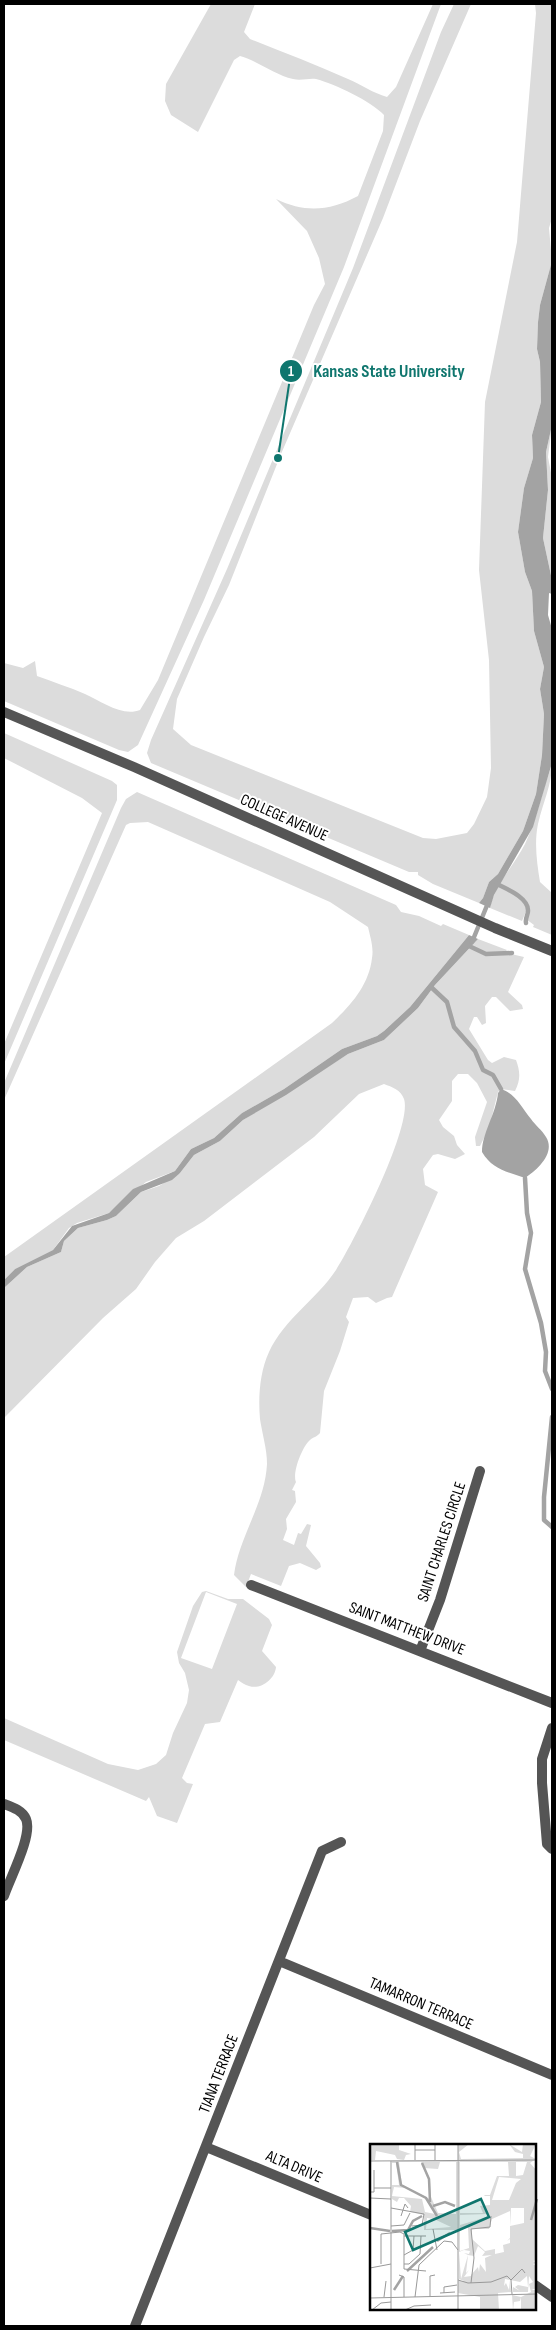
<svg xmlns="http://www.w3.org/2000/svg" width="556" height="2330" viewBox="0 0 556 2330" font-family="'Sofia Sans Condensed',sans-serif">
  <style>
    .green { fill: #dcdcdc; fill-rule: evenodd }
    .water { fill: #a3a3a3 }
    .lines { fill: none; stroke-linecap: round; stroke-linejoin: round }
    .stream { stroke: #a3a3a3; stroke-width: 4.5 }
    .minor { stroke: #555; stroke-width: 10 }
    .tertiary { stroke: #555; stroke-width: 10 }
    .labels { text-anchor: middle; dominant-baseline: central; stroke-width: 4; stroke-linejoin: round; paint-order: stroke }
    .street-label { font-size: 16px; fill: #000; stroke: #fff }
    .inset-river { fill: none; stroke: #a3a3a3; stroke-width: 2.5 }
    .inset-road { fill: none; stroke: #999; stroke-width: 1 }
    .view { fill: #0f766e; fill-opacity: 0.15; stroke: #0f766e; stroke-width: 2.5 }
    .inset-edge { fill: none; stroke: #000; stroke-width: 2.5 }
    .leader { fill: none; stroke: #0f766e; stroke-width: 2 }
    .callout-dot { fill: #0f766e; stroke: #fff; stroke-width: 2 }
    .mark-label { font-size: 15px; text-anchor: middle; font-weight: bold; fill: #fff }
    .callout-label { font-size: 18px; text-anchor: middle; font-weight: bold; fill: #0f766e; stroke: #fff; stroke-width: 4; stroke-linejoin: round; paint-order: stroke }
  </style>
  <rect width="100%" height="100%" fill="#fff"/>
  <path class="green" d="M211,4H255L244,32L250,39C283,52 316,65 348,79C362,85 373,93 387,97L396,87L433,4H441L344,267L204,600L138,745L128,752L119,750L4,701V663L23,668L35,661L37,676C53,682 69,687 85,694C101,701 122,717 140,710L158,680L314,305L325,284L319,258L307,231L276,199C305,213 330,211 358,196L383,131L384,115C371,101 335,84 316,79C309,78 301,81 293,79C275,75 258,61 240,56L234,60L198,132L171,115L165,101L166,84Z
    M454,4H471L420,121L383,218L281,454L229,585L204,637L177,699L173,729L191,745L423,838L436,839L467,833L474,824L487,797L491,768L489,660L479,570L485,402L517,242L536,13L535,4H552V218L549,228L552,261L540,305L538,322L537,349L540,362L541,402L532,435L533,458L524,488L518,532L525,572L532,591L534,631L544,667L540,689L544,714L542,755L536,794L523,831L498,874L489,882L483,898L479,903L433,884L418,875V872H409L151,763L147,753L151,740L227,569L353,268L441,32Z
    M552,425L548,457L552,478V580L543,538L548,490L546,452Z
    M4,733L112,781L117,785V800L4,1064V1044L102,813L82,798L4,758Z
    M552,763C552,785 543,802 538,824C534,843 537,863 540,882L552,893V935L533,927L534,925L526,919L529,909H527L522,921L490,908C494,886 515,864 525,844C533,827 538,810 543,792C545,782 550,773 552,763Z
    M137,792L396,905L401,912L419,916L441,926L443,924L469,935L410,1007L384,1031L377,1036L342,1049L284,1089L242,1113L214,1138L191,1149L175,1171L146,1182L109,1213L77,1223L69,1228L53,1250L15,1269L4,1280V1257L332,1023C351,1005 369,985 372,958C374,948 370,936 368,927L330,902L148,822L130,823L126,825L4,1100V1083L121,808L126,799Z
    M478,939L507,950L501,955L511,954L524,957L508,992L522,1005L523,1009L510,1011L496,997H492L485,1006L486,1023L482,1025L477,1017H474L469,1029L488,1060L492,1063L504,1057L516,1060C520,1071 521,1079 515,1091L501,1089L498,1092L489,1128L480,1146H476L475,1137L487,1102L477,1083L468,1074H458L452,1081V1101L439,1120L443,1127L454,1136L457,1145L465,1154L455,1159L438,1154L433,1155L423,1169L425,1185L438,1192L392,1297L387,1298L376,1303L368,1297L353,1298L346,1317L349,1322L340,1351L324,1391L320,1433C317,1437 313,1437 310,1440C302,1447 292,1473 296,1482L292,1490L295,1491L296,1502L286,1519L287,1529L283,1540L294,1545L298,1533L301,1534L307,1524L311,1525L306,1546L320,1563L321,1567L316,1570L300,1563L289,1566L281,1586L251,1574L246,1587L234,1575C239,1536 265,1504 267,1464C267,1449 262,1433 260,1419C258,1397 260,1371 269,1352C285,1318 317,1299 336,1270C353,1244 413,1126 404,1099C401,1090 392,1087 384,1084L359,1094L314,1137L204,1221L176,1238L155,1262L136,1289L103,1318L4,1418V1288L27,1267L61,1252L64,1241L78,1228L107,1220L116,1216L141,1192L159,1186L180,1173L194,1155L220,1141L243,1120L348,1054L384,1040L418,1008L435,985Z
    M206,1591L228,1599H243L269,1619L272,1625L262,1651L276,1667C275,1679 261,1690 249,1686C245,1685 241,1682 238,1680L220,1722L205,1724L182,1778L187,1783L193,1784L177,1823L157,1816L149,1797L146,1801L4,1740V1718L108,1764L138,1770L156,1764L166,1755L173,1733L187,1703L189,1690L185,1673L179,1663L177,1652L193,1606L202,1592ZM206,1592L237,1604L212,1669L181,1658Z"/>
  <path class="water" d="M552,261V425L546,452L548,490L543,538L552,580V594L549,593L548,615L552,629V763L533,827L494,895L490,908L479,903L483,898L489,882L498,874L523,831L536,794L542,755L544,714L540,689L544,667L534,631L532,591L525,572L518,532L524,488L533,458L532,435L541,402L540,362L537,349L538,322L540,305Z
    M469,935L478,939L435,985L418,1008L384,1040L348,1054L286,1095L243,1120L220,1141L194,1155L180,1173L172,1180L141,1192L116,1216L107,1220L78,1228L64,1241L61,1252L27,1267L4,1288V1280L15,1269L53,1250L72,1226L109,1213L133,1189L175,1171L191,1149L214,1138L242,1113L284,1089L342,1049L377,1036L384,1031L410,1007Z
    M501,1089C516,1094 521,1107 531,1119C535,1125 542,1130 546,1137C556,1153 537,1170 525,1178C507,1172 492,1169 482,1152C482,1133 496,1114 498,1093Z"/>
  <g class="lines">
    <path class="stream" d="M497,884C507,889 529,898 528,911C528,915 525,918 526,923
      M472,942L488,903
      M469,946L486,954L512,953
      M431,987L447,1002L454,1027L475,1051L483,1070L493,1075L501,1089
      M525,1178L527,1213L531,1233L525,1269L541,1323L546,1352L545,1371L552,1389
      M552,1417L544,1497V1520L552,1527"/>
    <path class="minor" d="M251,1585L552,1703
      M420,1651L440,1600L480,1471
      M552,1728L542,1759V1783L547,1844L552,1849
      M4,1804C12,1807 22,1810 26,1819C33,1835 10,1878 4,1896
      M279,1961L552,2075
      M206,2147L371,2215
      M535,2285L552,2297
      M135,2326L322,1851L341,1842"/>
    <path class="tertiary" d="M4,712L134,767L495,928L552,951"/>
  </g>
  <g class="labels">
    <g class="street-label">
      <text transform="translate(284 818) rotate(24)">COLLEGE AVENUE</text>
      <text transform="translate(442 1542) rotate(-72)">SAINT CHARLES CIRCLE</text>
      <text transform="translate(407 1629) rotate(21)">SAINT MATTHEW DRIVE</text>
      <text transform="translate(421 2004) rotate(23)">TAMARRON TERRACE</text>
      <text transform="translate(219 2074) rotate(-69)">TIANA TERRACE</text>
      <text transform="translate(294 2167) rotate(23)">ALTA DRIVE</text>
    </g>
  </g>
  <g transform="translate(370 2144)">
    <rect width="166" height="166" fill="#fff"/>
    <path d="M0,0H29V6L41,10L36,11L34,16L27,15L25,11L6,7L5,16H0ZM88,0H99L89,8L91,15L153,14V10L145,8L139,0L152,8L153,0H166L160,12L166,15L160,19L167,27V116L163,117L167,119L163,120L166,122L167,144L161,146H166V166H151V153L150,157L144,158L143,166L142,151L151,153L161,148L159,140L163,138L159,132L158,148H143V143L150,147L145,143L148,141L158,143L157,132L150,138L135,135L134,142L136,139L139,146L140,136L141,148L128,149L129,166H110V153L88,149V137H94L89,135ZM90,18H138L139,32H127L120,51H115L114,52L113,57L114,52H120V61L110,62L113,69H90ZM146,18H157L153,31L146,32ZM129,33L151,35L146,39L139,56H122ZM141,64H154V79L140,82ZM140,67V94L137,97L140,95V99L133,101L134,108L125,110V105L115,107L102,95V85H119L122,75ZM117,70L120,72L90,81V71ZM98,83L99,104L90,107V86ZM108,102L115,108L112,112L122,111L115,114L116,128L110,120L109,128L108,123L101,131V123V132L94,133L99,126L96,129L98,111L104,112ZM94,106L100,107L99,110L94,109L98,111L91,135L89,108ZM22,17H87V86H54V71L40,68L41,62L34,54H29L27,58L22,55ZM29,18H51L59,37L60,55L32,41ZM70,18H86V70L68,69L61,53L60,35L54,24L68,25ZM22,19H26L29,41H22ZM24,43L36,44L55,54L65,70L55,68L52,55L22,52ZM57,74L64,75L81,83L56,85Z" fill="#dcdcdc" fill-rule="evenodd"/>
    <path class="inset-river" d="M27,18L31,41L56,54L67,72M52,19L59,35L60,58M63,62L75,58L85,62M161,76L167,55M0,84L20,87M22,87L38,86L43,77L52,72M67,97L80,89M37,127L63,103M24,146L33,132"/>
    <path class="inset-road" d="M45,0V16M45,6H65M65,16V0M0,17L167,16M4,44H21M0,48H4V26M0,54L21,55M21,64L54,70M31,72L35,60L38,64M21,82L34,81L40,69M42,82L52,81L54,70M63,85L67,106M34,92H56M34,111L43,106L44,92M11,120V90L30,88L34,90V125L56,127M34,120H39L50,110L51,92M0,124L21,120M29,131L34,133V153M88,136L98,139L121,138L137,132L141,136M101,139L104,114L101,85L120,83L121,72M70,149L85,148M74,149V143L87,141M142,150L141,136L152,125L155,129M60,152V132L65,131M14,153L16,137M45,153L49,121L74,97L82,98L88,106M0,154L167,150M2,166L11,159L21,158M21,166V17M35,166L44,162L61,161M88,166V0"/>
    <path class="view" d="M111,55L119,73L43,106L35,88Z"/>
    <rect width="166" height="166" class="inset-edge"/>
  </g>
  <path class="leader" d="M278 458L291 371"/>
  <g class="callout-dot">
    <circle cx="278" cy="458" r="5"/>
    <circle cx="291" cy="371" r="12"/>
  </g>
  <g class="mark-label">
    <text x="291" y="376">1</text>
  </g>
  <g class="callout-label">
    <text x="389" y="377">Kansas State University</text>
  </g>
  <rect width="556" height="2330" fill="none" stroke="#000000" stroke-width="10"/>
</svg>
